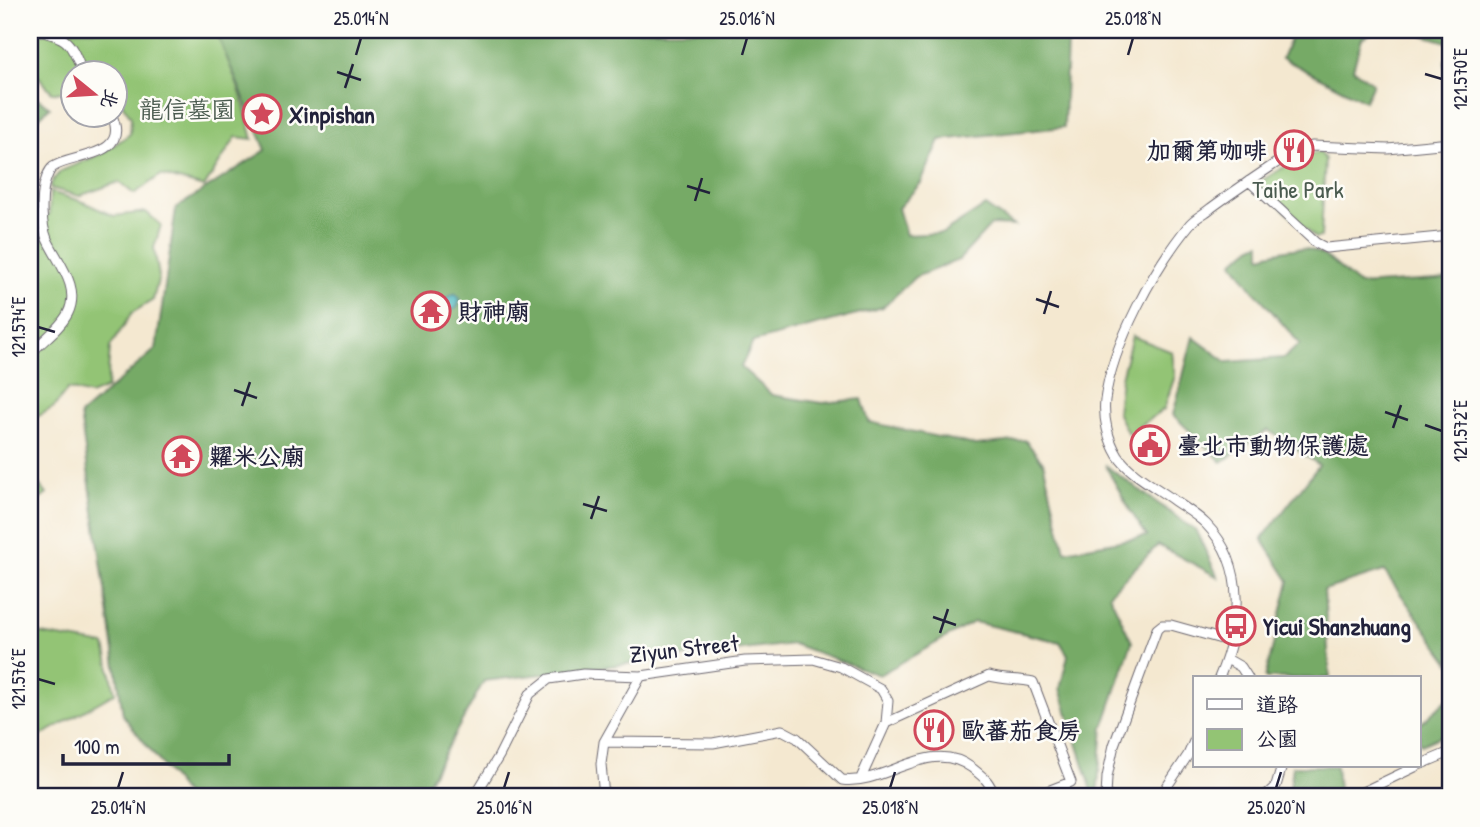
<svg xmlns="http://www.w3.org/2000/svg" width="1480" height="827" viewBox="0 0 1480 827" font-family="'Patrick Hand','LXGW WenKai TC',sans-serif">
  <style>
    .green { fill: #93c474; stroke: #5a7358; stroke-width: 2 }
    .forest { fill: #76aa66; stroke: #4c6650; stroke-width: 2 }
    .water { fill: #46b5be; stroke: #346c7c; stroke-width: 2 }
    .lines { fill: none; stroke-linecap: round; stroke-linejoin: round }
    .street-casing { stroke: #6c676f; stroke-width: 11 }
    .street { stroke: #fff; stroke-width: 9 }
    .ticks { fill: none; stroke: #22223b; stroke-width: 2.5 }
    .labels { text-anchor: middle; dominant-baseline: central; stroke-width: 5; stroke-linejoin: round; paint-order: stroke }
    .park-label { font-size: 24px; fill: #4a5b4f; stroke: #fdfcf7 }
    .poi-label { font-size: 24px; font-weight: bold; fill: #22223b; stroke: #fdfcf7; text-anchor: start }
    .street-label { font-size: 24px; fill: #22223b; stroke: #fdfcf7 }
    .neatline { fill: none; stroke: #22223b; stroke-width: 2.5 }
    .ticks-label { font-size: 18px; text-anchor: middle; fill: #22223b }
  </style>
  <rect width="100%" height="100%" fill="#fdfcf7"/>
  <filter id="ink" filterUnits="userSpaceOnUse"><feTurbulence type="fractalNoise" baseFrequency=".0143" numOctaves="2"/><feDisplacementMap in="SourceGraphic" scale="14" xChannelSelector="R" yChannelSelector="G"/><feConvolveMatrix kernelMatrix="1 2 1 2 8 2 1 2 1" color-interpolation-filters="sRGB"/></filter>
  <filter id="wash" filterUnits="userSpaceOnUse"><feTurbulence type="fractalNoise" baseFrequency=".00686" numOctaves="4" result="noise"/><feDisplacementMap in="SourceGraphic" scale="28" xChannelSelector="R" yChannelSelector="G"/><feGaussianBlur stdDeviation="1.57" result="paint"/><feColorMatrix in="noise" values="0 0 0 0 0 0 0 0 0 0 0 0 0 0 0 0 0 1.4 0 .05"/><feComposite in="paint" operator="in"/></filter>
  <g filter="url(#wash)">
    <rect width="100%" height="100%" fill="#f4e8d0"/>
    <path class="green" d="M38,30H155L164,34L218,32L241,95L253,139L236,137L204,187L161,175L134,194L119,182L79,196L50,188L53,180L61,171L101,154L130,134L131,117L116,95V74H74L73,93L52,92L30,67V39Z
      M1320,152L1325,159L1321,237L1315,238L1256,184L1303,156Z
      M50,192L81,201L114,216L146,212L161,225L154,248L159,276L153,300L132,313L110,347L107,388L90,395L68,389L54,407L30,421V219L49,215Z
      M1132,336L1172,352L1175,376L1164,409L1128,434L1117,412L1121,378Z
      M34,479L47,494L30,507V482Z
      M36,633L105,645L115,693L30,742V646Z"/>
    <path class="forest" d="M215,30H1063L1067,41L1064,127L940,140L921,183L898,208L906,235L943,233L985,206L1014,226L991,225L959,260L915,277L883,307L753,342L741,367L772,395L822,403L862,399L869,422L975,445L1025,440L1043,462L1065,551L1147,536L1131,512L1105,465L1196,531L1218,577L1158,545L1109,594L1132,642L1103,728L1097,797H1094L1060,689L1068,655L1060,642L974,622L879,675L793,644L484,681L420,797H187L123,715L80,415L156,349L176,208L266,150Z
      M1294,30H1377L1362,38L1353,69L1373,83L1365,101L1282,58Z
      M1405,30H1450V43Z
      M1450,58V98L1445,101V60Z
      M30,93L50,107L30,126Z
      M1261,243V256C1317,240 1318,250 1359,285L1450,279V663L1384,571L1324,590L1330,678H1265L1289,581L1262,539L1319,465L1268,430L1222,462L1173,415L1193,337L1227,362L1284,358L1300,344L1250,286L1233,262L1254,245Z
      M1450,697V732L1421,745L1419,742V725Z
      M1293,766H1336L1338,789L1327,797H1281L1290,787Z"/>
    <path class="water" d="M453,294H456L460,299L457,308L449,311L444,309L442,302Z"/>
  </g>
  <g filter="url(#ink)">
    <g class="lines">
      <g class="street-casing">
        <path id="street" d="M35,30C69,37 70,41 83,74
          M1249,181L1316,243L1326,248L1450,236
          M30,350L35,349C46,338 61,327 68,313C81,287 58,263 47,239C41,224 41,202 44,186C46,179 48,171 53,167C71,154 131,158 112,116
          M1227,659L1241,667L1248,678
          M1219,678C1240,628 1248,567 1206,524C1196,514 1183,507 1172,499C1154,486 1130,474 1118,456C1108,440 1103,418 1105,400C1112,345 1155,266 1190,224C1195,218 1204,214 1211,208C1238,188 1266,170 1294,151L1312,146L1388,149L1450,143
          M886,723L989,676C1004,680 1018,679 1033,682L1071,782L1040,794
          M604,742L713,743L782,730L797,738L842,780C885,786 930,736 972,768C986,779 989,781 995,797
          M1419,765L1450,752
          M474,797L499,756L530,694L549,679L583,674L641,676L745,661L813,659L841,667L881,689L888,701L886,723L861,778
          M604,797L601,764L604,742L641,676
          M1106,797L1107,777L1114,745L1157,629L1162,625H1171L1232,642
          M1160,797L1188,755L1195,739
          M1264,797L1276,786L1282,766
          M1352,797L1417,766"/>
      </g>
      <use href="#street" class="street"/>
    </g>
  </g>
  <path class="ticks" d="M356,55L361,38M742,55L747,38M1128,55L1133,38M337,72L361,80M1425,74L1442,79M345,88L353,64M687,186L710,193M695,201L702,178M1036,299L1059,307M1044,314L1051,291M38,327L55,332M234,390L257,398M242,406L250,382M1385,412L1408,420M1425,425L1442,431M1393,428L1401,405M583,504L607,511M591,519L599,496M933,617L956,625M940,633L948,609M38,679L55,684M118,788L123,772M504,788L509,772M890,788L895,772M1276,788L1281,772"/>
  <defs>
    <g id="sight-ring" transform="scale(2.0125)"><circle r="9.5" fill="#fdfcf7" stroke="#d1495b" stroke-width="1.5"/><path d="M0-6L1.8-2.2L6-1.7L2.9 1.2L3.7 5.4L0 3.3L-3.7 5.4L-2.9 1.2L-6-1.7L-1.8-2.2Z" fill="#d1495b"/></g>
    <g id="restaurant-ring" transform="scale(2.0125)"><circle r="9.5" fill="#fdfcf7" stroke="#d1495b" stroke-width="1.5"/><path d="M-5-6h1v4h1v-4h1v4h1v-4h1v5L-1.5 .5V6h-2V.5L-5-1ZM5-6V6H3V1.5H1.5Q1.5-4 5-6Z" fill="#d1495b"/></g>
    <g id="temple-ring" transform="scale(2.0125)"><circle r="9.5" fill="#fdfcf7" stroke="#d1495b" stroke-width="1.5"/><path d="M0-6L5-2H3V0L6.5 2.5H4V6H1.5V3h-3V6H-4V2.5H-6.5L-3 0V-2H-5Z" fill="#d1495b"/></g>
    <g id="civic-ring" transform="scale(2.0125)"><circle r="9.5" fill="#fdfcf7" stroke="#d1495b" stroke-width="1.5"/><path d="M-.6-6.5H3V-4.5H.6V-3L4-1V1h2V6H-6V1h2V-1L-.6-3ZM-1.2 2.5V6h2.4V2.5Z" fill="#d1495b"/></g>
    <g id="bus-ring" transform="scale(2.0125)"><circle r="9.5" fill="#fdfcf7" stroke="#d1495b" stroke-width="1.5"/><path d="M-5-6H5V4H4V6H2V4H-2V6H-4V4H-5ZM-3.5-4V0h7V-4ZM-3.5 1.2v1.5H-2V1.2ZM2 1.2v1.5H3.5V1.2Z" fill="#d1495b"/></g>
  </defs>
  <g fill-rule="evenodd">
    <use href="#sight-ring" x="262" y="114"/>
    <use href="#restaurant-ring" x="1294" y="150"/>
    <use href="#temple-ring" x="431" y="311"/>
    <use href="#civic-ring" x="1150" y="445"/>
    <use href="#temple-ring" x="182" y="456"/>
    <use href="#bus-ring" x="1236" y="626"/>
    <use href="#restaurant-ring" x="934" y="730"/>
  </g>
  <g class="labels">
    <g class="park-label">
      <text x="187" y="109">龍信墓園</text>
      <text x="1298" y="189">Taihe Park</text>
    </g>
    <g class="poi-label">
      <text x="289" y="114">Xinpishan</text>
      <text x="1267" y="150" text-anchor="end">加爾第咖啡</text>
      <text x="458" y="311">財神廟</text>
      <text x="1177" y="445">臺北市動物保護處</text>
      <text x="209" y="456">糶米公廟</text>
      <text x="1263" y="626">Yicui Shanzhuang</text>
      <text x="961" y="730">歐蕃茄食房</text>
    </g>
    <g class="street-label">
      <text transform="translate(684 648) rotate(-6)">Ziyun Street</text>
    </g>
  </g>
  <rect width="1480" height="827" fill="none" stroke="#fdfcf7" stroke-width="77"/>
  <rect x="1193" y="676" width="228" height="91" fill="#fdfcf7" stroke="#a5a5ac" stroke-width="2"/>
  <rect x="1207" y="699" width="35" height="10" fill="#ffffff" stroke="#a5a5ac" stroke-width="2"/>
  <text x="1256" y="712" font-size="21" fill="#22223b">道路</text>
  <rect x="1207" y="729" width="35" height="21" fill="#93c474" stroke="#a5a5ac" stroke-width="2"/>
  <text x="1256" y="746" font-size="21" fill="#22223b">公園</text>
  <g transform="translate(94 94) rotate(108)"><circle r="33" fill="#fdfcf7" stroke="#a5a5ac" stroke-width="2"/>
  <path d="M0-5L12 26L0 18L-12 26Z" fill="#d1495b"/>
  <text y="-10" font-size="19" font-weight="bold" text-anchor="middle" fill="#22223b">北</text>
  </g>
  <path d="M63 754v10h166v-10" fill="none" stroke="#22223b" stroke-width="3.5"/>
  <text x="74" y="754" font-size="21" fill="#22223b" stroke="#fdfcf7" stroke-width="5" paint-order="stroke">100 m</text>
  <rect x="38" y="38" width="1404" height="750" class="neatline"/>
  <g class="ticks-label">
    <text x="361" y="25">25.014°N</text>
    <text x="747" y="25">25.016°N</text>
    <text x="1133" y="25">25.018°N</text>
    <text transform="translate(1461 79) rotate(-90)" y="6">121.570°E</text>
    <text transform="translate(19 327) rotate(-90)" y="6">121.574°E</text>
    <text transform="translate(1461 431) rotate(-90)" y="6">121.572°E</text>
    <text transform="translate(19 679) rotate(-90)" y="6">121.576°E</text>
    <text x="118" y="814">25.014°N</text>
    <text x="504" y="814">25.016°N</text>
    <text x="890" y="814">25.018°N</text>
    <text x="1276" y="814">25.020°N</text>
  </g>
</svg>
